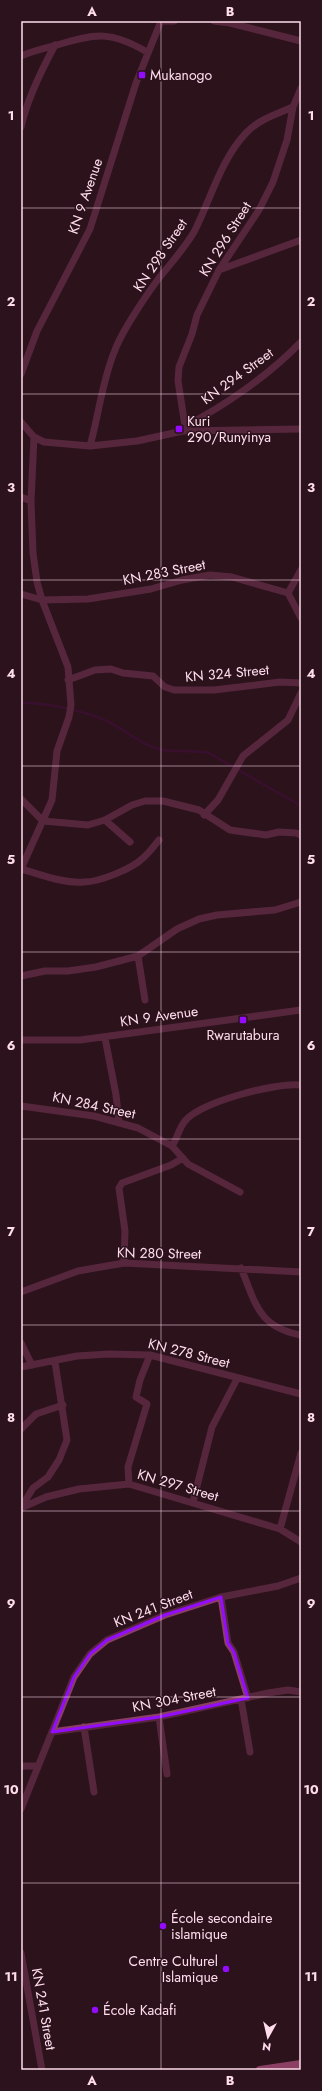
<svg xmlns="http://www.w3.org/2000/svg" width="322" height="2091" viewBox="0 0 322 2091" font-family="Jost,sans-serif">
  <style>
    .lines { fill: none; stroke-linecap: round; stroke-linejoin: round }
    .stream { stroke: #4b0c45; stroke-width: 2.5 }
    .minor { stroke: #8a3e64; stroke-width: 7 }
    .secondary { stroke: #fd76bb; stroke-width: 8 }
    .marked { fill: none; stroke: #930cfc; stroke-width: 3; stroke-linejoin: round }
    .grid { fill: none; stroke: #ffddec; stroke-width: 1; stroke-opacity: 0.55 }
    .poi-dot { fill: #930cfc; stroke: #2c121c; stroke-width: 1.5 }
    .labels { text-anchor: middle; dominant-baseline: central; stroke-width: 3; stroke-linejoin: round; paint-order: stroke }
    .poi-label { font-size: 14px; fill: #ffddec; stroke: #2c121c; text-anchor: start }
    .street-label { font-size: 14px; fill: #ffddec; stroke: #2c121c }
    .neatline { fill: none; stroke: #ffddec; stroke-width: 1.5 }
    .grid-label { font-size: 13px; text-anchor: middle; font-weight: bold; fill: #ffddec }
  </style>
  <rect width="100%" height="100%" fill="#2c121c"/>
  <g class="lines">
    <path class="stream" d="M21,703C46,702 84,711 107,721C124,729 137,742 155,748C173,754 191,749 209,753L301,806"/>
    <path class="minor" d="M161,21H174
      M214,21L230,23L301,41
      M21,56C32,51 45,48 57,45C96,33 111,31 147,52
      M21,127C27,99 41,71 55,45
      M219,270L301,240
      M21,374L37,331L90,229L136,83L161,21
      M21,422L34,437L44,442L90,446L137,441L183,431L301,429
      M185,426C225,406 270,374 301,342
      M183,431L185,426L178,381L179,367L192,334L197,315L219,270L259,210L273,182L287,140L293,107L301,88
      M90,446C99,414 102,381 115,350C122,331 147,294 159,278C171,263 184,249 194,232C210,201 221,159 246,133C258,120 276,114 293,107
      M21,497L31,501
      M288,593L301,618
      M21,594L42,600L88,599L151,589L182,580L210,575L232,577L288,593L301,570
      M68,680L95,670L111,669L123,673L153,676L165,687L174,690H214L280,682L301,683
      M21,799L43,821L88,825L105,820L132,805L145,801H163L199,810L230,830L266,835L279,832L296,833L301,835
      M204,815L218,800L243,756L288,720L301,693
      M105,820L130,842
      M21,869L52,800L57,751L69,717L71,705L68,667L42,600L37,582L33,553L31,501L34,437
      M21,869C40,874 64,884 84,882C99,882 132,869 143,858C149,853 154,846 159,840
      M138,956L145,1000
      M21,976L45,971H68L96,967L138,956L177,929L199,919L217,915L275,910L301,902
      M105,1038L116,1095L119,1122
      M21,1040H80L301,1010
      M21,1106L94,1116L138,1128L172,1146L188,1164L240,1192
      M172,1146C177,1139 179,1128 185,1121C200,1102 277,1082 301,1085
      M124,1263L125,1231L119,1188L122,1183L171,1165L183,1158
      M241,1268C256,1304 258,1327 301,1335
      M21,1292L78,1271L124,1263L301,1272
      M21,1343L32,1365
      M21,1367L77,1356L109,1354L150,1355L301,1394
      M21,1429L36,1414L63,1405
      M129,1484L128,1467L147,1404L136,1397L140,1380L150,1355
      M193,1502L212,1427L237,1379
      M22,1506L33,1488L48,1477L59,1460L67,1440L55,1362
      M21,1508L46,1497L79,1489L129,1484L280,1529L301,1542
      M280,1529L301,1453
      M221,1597L228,1643L234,1652L248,1698
      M241,1699L250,1752
      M159,1717L167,1774
      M84,1727L94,1792
      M52,1732L159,1717L268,1693L288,1690L301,1692
      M21,1766H37
      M21,1809L74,1677L90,1654L107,1640L165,1615L221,1597L278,1586L301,1578
      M21,1953L42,2070"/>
    <path class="secondary" d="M260,2070L301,2064"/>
  </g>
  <path d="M0 0H322V2091H0ZM221,1597L228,1643L234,1652L248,1698L159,1717L52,1732L74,1677L90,1654L107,1640L165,1615Z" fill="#2c121c" fill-opacity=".55" fill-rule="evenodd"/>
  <path class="marked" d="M221,1597L228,1643L234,1652L248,1698L159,1717L52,1732L74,1677L90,1654L107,1640L165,1615Z"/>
  <path class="grid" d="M161,21V2070M21,208H301M21,394H301M21,580H301M21,766H301M21,952H301M21,1139H301M21,1325H301M21,1511H301M21,1697H301M21,1883H301"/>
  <g class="poi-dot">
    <rect x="138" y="71" width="8" height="8" rx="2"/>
    <rect x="175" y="425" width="8" height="8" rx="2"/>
    <rect x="239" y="1016" width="8" height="8" rx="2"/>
    <circle cx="163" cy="1926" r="4"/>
    <circle cx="226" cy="1969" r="4"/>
    <circle cx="95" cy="2010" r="4"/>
  </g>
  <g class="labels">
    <g class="poi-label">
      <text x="150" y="75">Mukanogo</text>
      <text x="187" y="421">Kuri<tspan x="187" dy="16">290/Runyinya</tspan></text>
      <text x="243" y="1035" text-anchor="middle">Rwarutabura</text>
      <text x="171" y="1918">École secondaire<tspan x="171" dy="16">islamique</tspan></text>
      <text x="218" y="1961" text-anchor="end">Centre Culturel<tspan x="218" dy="16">Islamique</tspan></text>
      <text x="103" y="2010">École Kadafi</text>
    </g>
    <g class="street-label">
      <text transform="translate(85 196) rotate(-71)">KN 9 Avenue</text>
      <text transform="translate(225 239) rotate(-58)">KN 296 Street</text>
      <text transform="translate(160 255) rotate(-56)">KN 298 Street</text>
      <text transform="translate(237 376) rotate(-36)">KN 294 Street</text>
      <text transform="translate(164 572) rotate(-11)">KN 283 Street</text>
      <text transform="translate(227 673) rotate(-5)">KN 324 Street</text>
      <text transform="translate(159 1016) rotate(-8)">KN 9 Avenue</text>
      <text transform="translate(94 1105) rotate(12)">KN 284 Street</text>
      <text transform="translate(159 1253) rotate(1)">KN 280 Street</text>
      <text transform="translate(189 1353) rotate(14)">KN 278 Street</text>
      <text transform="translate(178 1485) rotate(16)">KN 297 Street</text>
      <text transform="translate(153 1608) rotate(-21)">KN 241 Street</text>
      <text transform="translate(174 1699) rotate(-11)">KN 304 Street</text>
      <text transform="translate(44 2009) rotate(80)">KN 241 Street</text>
    </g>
  </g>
  <rect width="322" height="2091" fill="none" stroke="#2c121c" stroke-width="44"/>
  <g transform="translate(268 2037) rotate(188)" stroke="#2c121c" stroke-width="3" paint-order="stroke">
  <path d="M0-3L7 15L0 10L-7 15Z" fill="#ffddec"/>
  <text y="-6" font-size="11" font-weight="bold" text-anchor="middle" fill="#ffddec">N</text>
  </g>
  <rect x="22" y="22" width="278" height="2047" class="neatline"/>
  <g class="grid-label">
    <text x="92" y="16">A</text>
    <text x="230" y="16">B</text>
    <text x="11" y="120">1</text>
    <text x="311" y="120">1</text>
    <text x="11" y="306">2</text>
    <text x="311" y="306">2</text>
    <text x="11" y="492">3</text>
    <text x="311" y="492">3</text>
    <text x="11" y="678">4</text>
    <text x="311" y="678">4</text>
    <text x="11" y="864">5</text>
    <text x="311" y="864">5</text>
    <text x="11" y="1050">6</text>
    <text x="311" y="1050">6</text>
    <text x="11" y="1236">7</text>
    <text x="311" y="1236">7</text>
    <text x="11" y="1422">8</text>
    <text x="311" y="1422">8</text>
    <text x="11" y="1608">9</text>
    <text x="311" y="1608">9</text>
    <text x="11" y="1794">10</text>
    <text x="311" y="1794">10</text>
    <text x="11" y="1981">11</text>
    <text x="311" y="1981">11</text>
    <text x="92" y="2085">A</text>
    <text x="230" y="2085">B</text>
  </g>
</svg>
